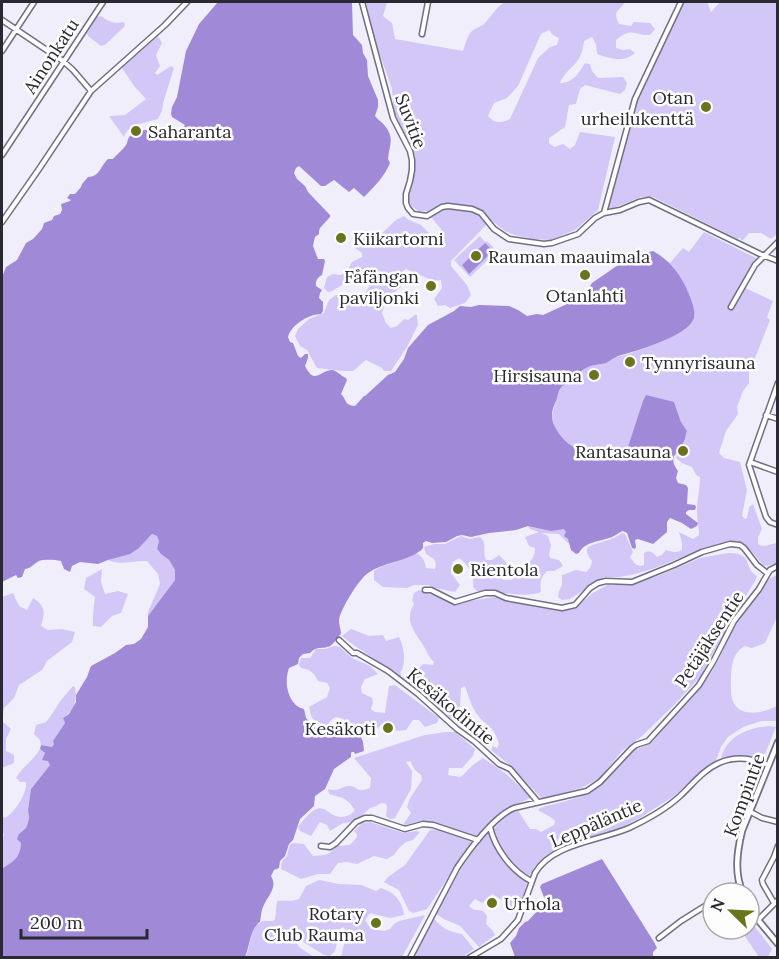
<svg xmlns="http://www.w3.org/2000/svg" width="779" height="959" viewBox="0 0 779 959" font-family="Lora,serif">
  <style>
    .green { fill: #d2c7f6; fill-rule: evenodd }
    .water { fill: #a08ad8 }
    .lines { fill: none; stroke-linecap: round; stroke-linejoin: round }
    .minor-casing { stroke: #736f83; stroke-width: 7 }
    .tertiary-casing { stroke: #736f83; stroke-width: 8 }
    .minor { stroke: #fff; stroke-width: 4 }
    .tertiary { stroke: #fff; stroke-width: 4.5 }
    .poi-dot { fill: #6a741d; stroke: #fdfdfd; stroke-width: 2 }
    .labels { text-anchor: middle; dominant-baseline: central; stroke-width: 5; stroke-linejoin: round; paint-order: stroke }
    .street-label { font-size: 18px; fill: #2a2830; stroke: #fdfdfd }
    .poi-label { font-size: 18px; fill: #2a2830; stroke: #fdfdfd; text-anchor: end }
  </style>
  <rect width="100%" height="100%" fill="#f1eefc"/>
  <path class="green" d="M365,2H387L383,16L392,23L395,39L463,51C465,45 467,37 471,32C475,28 480,27 484,24C491,17 496,7 505,2H625C619,12 612,10 619,24L631,26L634,22L650,23L655,29L650,35C634,36 633,26 616,40V48L623,50L630,49L635,53C624,63 610,59 597,54L596,44L592,37L584,41C582,66 568,65 560,83C573,83 579,73 585,63L590,64L592,71L598,78L623,77L627,83L625,90L620,94L585,85L580,89L576,104L569,105L565,127L549,138V143L554,147L563,144L570,149L575,145L580,132L615,137L598,210L575,230L551,240L534,239L515,235L505,231L491,220L451,261V266L467,285L471,295L465,303L450,308L445,305L438,306L434,299L442,288L441,280L434,281L406,269L398,275L401,287L387,298L382,313L386,323L391,328L397,326L404,319L408,320L415,315H417L418,325L407,347L391,371H384L382,368L366,360L353,371H343L317,368L307,350L300,346L295,336L298,329L309,319L324,313L329,300L336,295L341,296L345,302H358C366,293 371,286 374,274L369,270L363,273L360,281L356,282L354,278L332,291L328,292L324,288L327,277L333,274L340,275L346,273L352,262L362,257V253L354,247L362,231L367,230L374,235L379,236L396,220L404,216L409,220L421,225L430,234L434,236L442,235L441,229L426,211L420,212L411,206L408,200L413,179L415,156L394,113L392,89L371,29ZM549,30L553,35L559,38L557,45L550,47L538,58L510,119C501,123 495,124 488,116L494,103L507,98L518,86L541,34Z
    M683,2H707L711,12L720,2H777L778,233L771,239L761,233H749L743,240H741L740,237L738,239L653,197H641L611,209L609,207L631,120L639,93L655,63Z
    M101,16C109,22 114,24 124,22L125,26L105,45L101,46L88,36L87,33L97,17Z
    M158,36L162,43L156,55L160,66L155,73L157,75L171,66L174,68L163,103L162,111L158,119C145,123 129,123 124,137L109,116L125,115L146,99L134,86L122,68Z
    M704,232L760,260L755,265L743,287L773,301L767,317L770,320L749,373V383L743,391L737,407L738,414L726,431L719,453L724,458L740,462L747,490L742,516L745,519L747,518L749,507L753,504L762,529L758,537V544C763,548 771,544 777,543V563L767,566L763,565L754,554L744,546L733,541L704,548L655,568L635,574L620,577H604L570,599L562,600L558,597L559,591L562,585V575L576,570L586,572C590,569 591,566 592,561C589,557 585,552 588,547C599,542 613,540 622,533L625,534L633,552L630,557L635,564L640,566L644,565V553C650,550 653,552 657,557L662,555L666,550C672,552 676,553 682,550V543L679,532L693,539L699,535C699,528 697,519 697,511C697,500 700,489 700,477L696,475L692,467L682,463L676,458L677,455L675,454L684,440L687,431L681,422L674,402L628,448L609,452L594,453L575,448L565,441L556,429L554,426L552,416L558,392L561,386L568,383L574,376L581,370L590,366L605,363L615,357L626,355L666,340L695,316C690,293 685,285 673,266L669,264L683,248L689,252Z
    M480,236L485,242L487,241L497,251L470,277L454,260Z
    M560,525L567,531L570,542L568,543L559,534L541,533L548,536L551,545L549,554L550,558L559,560L563,566L554,571H547C540,578 540,583 541,592C524,599 496,590 477,591L473,587C475,574 469,566 459,558L453,562L451,573L460,585L455,592L435,588L428,585H414L407,588L383,587L374,580V571C384,563 403,562 416,553C423,557 425,561 426,568L435,569L436,564L434,559L426,554L424,547L434,544H445L461,536L469,539L480,537C488,543 482,552 486,560H492L499,555L505,561L508,566L504,569L499,575L503,580H511L526,572V565C532,561 535,555 535,548L529,546L525,537L539,532L530,529L528,526Z
    M152,534L157,536L159,541L157,549L161,554L169,560L175,570V580L148,616V612L160,584L158,574L147,561C134,560 120,566 108,560L139,548Z
    M728,553C755,553 742,567 757,576L755,581L733,617L700,677L673,706L642,736L622,751L600,778L581,788L542,799L511,766L491,750L493,746L497,748L499,744C494,725 486,727 476,713C471,705 468,695 465,686L461,688L460,708L465,721V729L399,678L363,651L355,646L342,636L351,629L369,636L383,635L386,641L399,637C404,647 405,657 403,667C400,676 400,667 401,677L413,675L423,664L433,665L434,662C428,657 427,651 423,645C414,631 404,621 414,604L412,600L414,593L419,590L433,595L457,605L469,601L494,597L509,601L529,603L558,610L575,608L593,593L607,585H624L658,576L700,558Z
    M102,569L101,582L105,594L118,591L128,594L121,613L112,616L101,627L93,626V614L95,597L84,589L86,578Z
    M777,575V617L765,643L752,648L745,646C731,653 731,670 731,684C731,689 731,695 732,699C738,719 764,713 777,706V721H761L743,727L728,737L721,747L716,761L704,769L674,796L638,819L620,828L574,842L551,852L535,866L529,876C514,868 493,843 494,825L509,813L517,809L530,829H536L541,832L554,825L555,821C551,816 544,814 538,810L540,808C559,802 582,799 598,787C611,777 621,763 631,751C638,748 647,747 652,742C661,734 667,722 675,713C689,699 704,686 714,668C723,654 727,637 736,623C741,615 748,609 753,601C760,590 764,580 777,575Z
    M13,593L19,606L27,610L33,598C46,606 45,613 41,626L48,630L62,629L75,632L72,642L47,661L42,670L19,685L14,698L4,708L2,721L11,729L6,739V751L14,755V763L2,768V597Z
    M334,646L340,647L352,658L370,666L378,674L365,679L361,687L362,693L372,698L373,702L371,709L375,712L385,713L389,686L395,685L439,718L437,723L425,727L419,720H413L406,730L396,731L395,727L388,723L382,724L374,731L366,733L365,727C360,724 354,724 349,722C339,717 335,713 327,726C320,726 326,727 320,723C310,718 312,717 309,707L327,697L330,688L327,683L318,681C314,672 310,670 301,668L299,665L301,658H310L316,649H325Z
    M73,686L75,687C77,702 75,709 63,718L65,723L54,741V744L52,747L41,745L40,740L34,734L36,725L46,722L50,717L61,700Z
    M769,726L776,727L765,754L761,759C746,755 737,754 721,759C726,736 748,728 769,726Z
    M446,732H455L475,749L473,756L462,768H449L448,775L460,777L463,775L473,765L483,758L505,773L531,797C523,803 513,804 505,809C494,816 486,827 477,836L475,837C461,832 442,823 428,821C420,820 412,824 404,825V823L411,813L407,807L410,798L422,780L421,775L415,770L410,761L406,762L412,771L411,789L395,818L390,819L386,816L387,807L386,804L381,803L376,806L370,808L358,819L352,822L343,823L330,831L327,825L320,822L311,836L300,831L298,827C327,788 324,823 347,816C350,815 352,813 355,811L350,803L343,798L329,794L328,789C341,792 341,786 349,786C359,786 355,794 370,788L371,778L354,758L425,735Z
    M40,749L45,753L50,765L31,789L28,810L29,819L26,828L19,834C25,854 17,859 2,869V843L4,834L2,832V816L5,818C15,812 27,794 26,782H20L16,778C22,767 34,760 40,749Z
    M370,822L404,833L416,831L420,832L413,840L406,842L399,848L394,855L387,859L374,856L357,864L347,862L338,863L330,874H318L301,879L281,869L282,861L287,856L290,844L295,843L304,844L313,856C325,855 329,856 336,846L350,845L357,837V834L354,831L362,823Z
    M437,829L473,842L461,858L427,909L413,913L409,911L399,890L384,882L388,877L405,865L430,830Z
    M489,831C495,854 508,868 527,882L520,908L517,911L513,909L507,901L502,900L492,894L482,903L475,899L469,906C474,912 477,909 483,911L487,916L486,924L493,931L495,935L479,947L460,926L444,919L436,914C450,883 468,857 489,831Z
    M319,880L339,884L361,885L376,891L381,888C394,892 402,900 404,915L390,918L370,913L365,920L371,929L384,931L390,929L394,924L399,921L425,915L402,957H341L347,932L343,927L340,929L335,951L330,956L324,955L300,940L296,941L299,947L314,957H246C250,947 250,934 256,925L259,924L262,921H273L275,919L277,901C284,900 292,902 299,899L306,886Z
    M434,918C441,929 451,932 462,934L474,949L463,957L412,958Z
    M749,919L772,949L768,957H759L740,929H749Z"/>
  <path class="water" d="M218,2H352L353,35L362,45L363,53L367,60L368,76L378,100V107L375,116C378,120 382,122 385,126C395,138 389,146 388,159L390,163C384,177 375,186 364,197L354,188L349,192L334,180L325,186H321L299,166L296,168L294,173L297,179L305,186L308,192L330,215V217L320,228L319,231V234L315,237L314,241L313,246L318,259H324L325,261L322,275C318,277 315,281 316,286L322,290L320,293L319,298L323,302V311L321,314C309,314 291,325 288,337L290,342L293,343L298,356L301,358L305,354H308V358L305,366C315,386 320,370 332,370C336,370 341,376 346,378L347,380L341,394C347,400 344,405 355,406L364,396H365L388,375L395,372L404,359L408,348L428,325L454,311L460,306L471,307L479,305L509,306L518,310L527,316L537,314L543,315L567,304L575,303L585,294L592,283L621,263L642,254L653,251C670,260 681,275 688,292C691,299 696,311 694,318C687,337 636,351 618,356C613,358 610,361 606,363C600,365 594,364 588,367C578,371 574,379 567,384C562,387 563,384 560,389C558,392 558,394 557,398C555,404 552,409 552,415C552,424 556,429 561,436C576,456 607,457 628,447L643,401L646,395L674,402L681,422L687,431C686,433 685,440 684,441C678,454 667,456 678,471L676,478L678,483L686,485L688,488L687,504L695,505L696,507L695,510H689L686,512V514L698,523L697,526L691,529L682,523L670,518L667,522V532L653,544L638,539L635,540L636,547L635,549L632,548L627,533L623,531C618,533 614,537 609,538C597,542 585,542 579,553L576,554L571,550L568,539L564,536L566,532L564,529L551,531L528,526L516,530L489,533L471,537L462,535L457,536L446,542L432,543L426,541L423,543C423,547 424,548 420,551C405,562 384,562 368,573C359,579 340,610 339,620C339,625 341,630 341,634C336,638 335,643 330,646C321,650 318,645 310,653L303,654L299,658L298,664L289,668C285,679 286,695 295,704C295,705 302,709 304,709L306,718L316,729L328,730L332,729L335,725L340,724L357,728L363,742L364,751L355,754L354,752H352L351,753V757L334,769L325,789L315,796L314,806L300,819L293,840L289,844L285,856L280,861L279,868L274,870L271,876C278,888 268,895 263,907C261,911 261,917 260,922C250,928 250,946 245,957H2V869C13,861 20,859 21,843L17,839L19,834L26,828L29,819L28,810L31,789L50,765L48,761L42,760L45,753L40,749L41,745L52,747L54,744L53,741L65,723L63,718L69,714L76,702V695L87,677L91,666L115,653L126,645L134,644L141,639L148,627V616L175,580V570L169,560L161,554L157,549L159,541L157,536L152,534L139,548L130,554L108,560L98,564L80,562L72,566L70,572L64,569L61,561C55,560 45,559 39,561C33,564 32,568 25,569L22,577L18,578L16,575L2,582V277L6,267L17,260L26,243L33,239L42,229L44,223L52,220L54,216L60,214L62,210L61,204L70,201L71,200L67,198L70,194H75L81,187L82,184L88,177C100,177 101,165 108,159H113C117,154 123,150 126,145C128,142 127,139 130,136C139,128 171,126 181,130L185,125L172,117L171,114L172,107L177,97L186,51L199,24Z
    M485,243L493,251L469,274L462,265Z
    M602,859L654,942L657,948L653,952V957H515L510,943L516,936L519,928L525,922L528,921L540,908L546,907L547,905L540,887L542,884Z"/>
  <g class="lines">
    <g class="minor-casing">
      <path id="minor" d="M362,2L393,118L410,151L412,160V170L410,181L406,194V203L408,208L413,214L427,216L442,207L448,206L472,209L481,213L494,229L509,239L544,244L552,243L578,234L595,218L604,213L620,210L639,202L649,200L760,254L778,261
        M2,20L63,61L73,70L91,91
        M422,34L428,2
        M2,51L34,2
        M2,155L103,2
        M604,213L635,99L681,2
        M2,222L39,169L91,91L165,25L187,2
        M731,307L755,265L778,242
        M778,383L749,465L766,517L770,522L778,525
        M766,415L778,419
        M750,462L778,472
        M425,590H431L455,602L485,593H495L506,598L562,608L575,605L590,588L598,583L606,581L632,582L674,565L702,552L730,544L740,545L744,548L757,565L767,573
        M339,640L353,653H357L388,671L418,694L457,729L475,742L499,764L510,769L538,802
        M749,811L762,818L778,822
        M490,827C495,849 512,871 531,881
        M321,846L330,847L336,843L356,822L365,818H372L405,829L423,824L433,825L478,840
        M724,893L739,884
        M774,903L763,884L762,880L774,857L778,846
        M758,920L778,900
        M659,938L681,921L713,901
        M410,958L457,868C469,850 494,816 514,808L587,791L600,782L632,748L636,745L648,741L699,685L713,662L734,621L759,589L770,570L778,566
        M469,958L501,939L518,920L535,873C553,843 599,841 629,828C646,820 666,809 680,796C692,785 703,770 719,763C735,756 752,758 768,765"/>
    </g>
    <g class="tertiary-casing">
      <path id="tertiary" d="M743,893C734,874 737,852 742,831L778,742
        M749,905L758,920L778,944"/>
    </g>
    <use href="#minor" class="minor"/>
    <use href="#tertiary" class="tertiary"/>
  </g>
  <g class="poi-dot">
    <circle cx="706" cy="107" r="6"/>
    <circle cx="136" cy="131" r="6"/>
    <circle cx="341" cy="238" r="6"/>
    <circle cx="476" cy="256" r="6"/>
    <circle cx="585" cy="275" r="6"/>
    <circle cx="431" cy="286" r="6"/>
    <circle cx="630" cy="362" r="6"/>
    <circle cx="594" cy="375" r="6"/>
    <circle cx="683" cy="451" r="6"/>
    <circle cx="458" cy="569" r="6"/>
    <circle cx="388" cy="728" r="6"/>
    <circle cx="492" cy="903" r="6"/>
    <circle cx="376" cy="923" r="6"/>
  </g>
  <g class="labels">
    <g class="street-label">
      <text transform="translate(51 56) rotate(-57)">Ainonkatu</text>
      <text transform="translate(411 121) rotate(69)">Suvitie</text>
      <text transform="translate(709 639) rotate(-57)">Petäjäksentie</text>
      <text transform="translate(451 706) rotate(40)">Kesäkodintie</text>
      <text transform="translate(744 795) rotate(-70)">Kompintie</text>
      <text transform="translate(596 823) rotate(-23)">Leppäläntie</text>
    </g>
    <g class="poi-label">
      <text x="694" y="97">Otan<tspan x="694" dy="21">urheilukenttä</tspan></text>
      <text x="148" y="131" text-anchor="start">Saharanta</text>
      <text x="353" y="238" text-anchor="start">Kiikartorni</text>
      <text x="488" y="256" text-anchor="start">Rauman maauimala</text>
      <text x="419" y="276">Fåfängan<tspan x="419" dy="21">paviljonki</tspan></text>
      <text x="585" y="295" text-anchor="middle">Otanlahti</text>
      <text x="642" y="362" text-anchor="start">Tynnyrisauna</text>
      <text x="582" y="375">Hirsisauna</text>
      <text x="671" y="451">Rantasauna</text>
      <text x="470" y="569" text-anchor="start">Rientola</text>
      <text x="376" y="728">Kesäkoti</text>
      <text x="504" y="903" text-anchor="start">Urhola</text>
      <text x="364" y="913">Rotary<tspan x="364" dy="21">Club Rauma</tspan></text>
    </g>
  </g>
  <rect width="779" height="959" fill="none" stroke="#2a2830" stroke-width="6"/>
  <g transform="translate(731 911) rotate(294)"><circle r="28" fill="#fdfdfd" stroke="#a9a8ab" stroke-width="1.5"/>
  <path d="M0-4.5L10 22L0 15L-10 22Z" fill="#6a741d"/>
  <text y="-9" font-size="16" font-weight="bold" text-anchor="middle" fill="#2a2830">N</text>
  </g>
  <path d="M21 929v9h126v-9" fill="none" stroke="#2a2830" stroke-width="3"/>
  <text x="30" y="929" font-size="18" fill="#2a2830" stroke="#fdfdfd" stroke-width="4.5" paint-order="stroke">200 m</text>
</svg>
